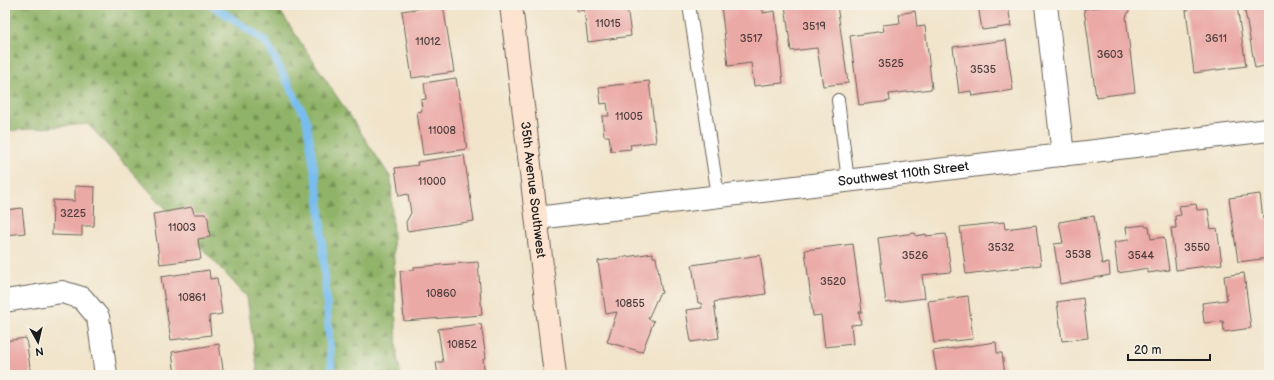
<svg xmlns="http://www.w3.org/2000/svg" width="1274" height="380" viewBox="0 0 1274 380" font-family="'Balsamiq Sans',sans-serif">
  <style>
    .forest { fill: url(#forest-firs); stroke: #566842 }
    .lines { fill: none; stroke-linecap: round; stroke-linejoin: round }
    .stream { stroke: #78bdee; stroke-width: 8 }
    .building { fill: #eba9a6 }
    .lane-casing { stroke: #676259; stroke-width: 14 }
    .street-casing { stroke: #676259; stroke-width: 24 }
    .secondary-casing { stroke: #676259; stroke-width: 24 }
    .lane { stroke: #fff; stroke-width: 12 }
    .street { stroke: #fff; stroke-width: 22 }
    .secondary { stroke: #fde4d1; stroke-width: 22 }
    .labels { text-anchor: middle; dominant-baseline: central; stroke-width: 3; stroke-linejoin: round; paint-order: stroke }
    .number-label { font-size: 11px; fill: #503f3e }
    .street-label { font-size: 13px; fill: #1c1c1c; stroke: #f7f3e8 }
  </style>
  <defs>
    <pattern id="forest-firs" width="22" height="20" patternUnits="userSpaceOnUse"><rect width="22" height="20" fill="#8fb368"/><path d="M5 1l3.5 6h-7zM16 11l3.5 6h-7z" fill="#749155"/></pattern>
  </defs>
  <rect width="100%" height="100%" fill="#f7f3e8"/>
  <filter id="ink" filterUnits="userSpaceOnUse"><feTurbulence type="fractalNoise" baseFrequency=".025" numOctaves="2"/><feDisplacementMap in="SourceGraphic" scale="8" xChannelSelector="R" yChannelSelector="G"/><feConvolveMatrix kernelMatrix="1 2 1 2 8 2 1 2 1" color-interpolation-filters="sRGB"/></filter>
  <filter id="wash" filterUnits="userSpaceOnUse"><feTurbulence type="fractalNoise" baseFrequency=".012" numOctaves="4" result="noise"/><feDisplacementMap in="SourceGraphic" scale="16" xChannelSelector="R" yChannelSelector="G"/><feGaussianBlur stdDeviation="0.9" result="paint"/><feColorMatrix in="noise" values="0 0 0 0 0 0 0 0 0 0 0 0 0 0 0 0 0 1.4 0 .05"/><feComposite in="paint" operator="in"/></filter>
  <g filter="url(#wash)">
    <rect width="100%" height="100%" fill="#f1e4ca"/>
    <path class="forest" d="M5,5H276L391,178L397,356L401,375H258L247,297L88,124L5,131Z"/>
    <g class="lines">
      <path class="stream" d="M212,5L266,42L306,118L319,198L332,375"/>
    </g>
    <g id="blocks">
      <path class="building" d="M443,5L454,72L412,78L402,11Z
        M577,5H627L631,36L588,42L584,10L577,11Z
        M721,5H763V13L775,11L783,83L754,86L751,63L728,66Z
        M785,5H837L848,83L823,86L817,48L791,51Z
        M978,5H1008L1011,26L982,30Z
        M1114,5H1150V7L1130,9L1126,17L1135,92L1096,97L1084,9Z
        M1189,5L1237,6L1246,66L1194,73L1186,10H1189Z
        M1244,5H1269V65L1255,68Z
        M915,11L917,27L925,26L932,89L889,94L890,101L859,105L850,36L884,31L883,25L900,23L899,14Z
        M1006,40L1013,90L972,96L971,91L959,93L953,47Z
        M456,78L467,149L423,155L417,112L422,111L421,100L426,99L424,83Z
        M649,81L656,142L630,145L631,149L611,151L609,136H604L602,116H609L607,103L601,104L599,87Z
        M464,155L474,221L407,231L406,222L411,213L408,194L399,196L395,168L418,165L417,162Z
        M75,186L95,187L94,226H82V236L52,235L53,200L75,201Z
        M1260,194L1263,219L1269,218V258L1238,262L1229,198Z
        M1196,204L1197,210L1208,209L1211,229L1217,228L1222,264L1176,270L1171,228H1176L1175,216L1181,215L1179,206Z
        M192,207L194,214H205L208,218L210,237L198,239L201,259L160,264L153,214Z
        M22,208L25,233L5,235V210Z
        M1094,216L1102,264L1109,263L1110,275L1060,284L1054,244L1063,243L1059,222Z
        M1004,222L1005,229L1036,225L1041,265L966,274L960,227Z
        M1145,225L1146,227H1149L1151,239L1164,237L1169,270L1148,273V268L1118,273L1114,242L1128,240L1126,227Z
        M915,233L916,236L926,234V236L946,234L951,272L922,275L925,298L886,303L878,238Z
        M853,244L862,312H859L861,324L851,325L853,344L825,347L821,315L813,316L805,250Z
        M653,253V257H656L662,293L659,294L648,319L654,321L642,352L607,342L617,312L606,314L598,261Z
        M760,255L766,294L714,302L719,338L691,342L686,310L702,308L701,303H698L692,265Z
        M478,262L482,315L404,321L400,271L414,270V267Z
        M209,270L210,279L217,278L222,314L209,316L211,335L171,340L161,277Z
        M1244,273L1251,328L1224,332L1223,321L1204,323L1202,303L1227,300L1224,276Z
        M968,296L973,339L934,343L928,301Z
        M1083,298L1088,338L1062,341L1057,302Z
        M481,324L486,358L483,359L485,375H438L436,362H443L438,329Z
        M26,338L31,375H5V341Z
        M996,342L997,353H1002L1005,375H937L933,351Z
        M219,344L224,375H175L172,352Z"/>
    </g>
  </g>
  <g filter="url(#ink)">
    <use href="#blocks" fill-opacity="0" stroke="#676259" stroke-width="1"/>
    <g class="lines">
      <g class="lane-casing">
        <path id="lane" d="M689,5L718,196
          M838,100L848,181"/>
      </g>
      <g class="street-casing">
        <g id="street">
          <path d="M1046,5L1063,155"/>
          <path id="s1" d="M537,218L1269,130"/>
          <path d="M5,301L62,292L82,298L98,317L106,375"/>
        </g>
      </g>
      <g class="secondary-casing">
        <g id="secondary">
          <path id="s2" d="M511,5L555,375"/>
        </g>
      </g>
      <use href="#lane" class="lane"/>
      <use href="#street" class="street"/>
      <use href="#secondary" class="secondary"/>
    </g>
  </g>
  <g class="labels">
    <g class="number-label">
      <text x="608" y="23">11015</text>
      <text x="814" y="26">3519</text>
      <text x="751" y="38">3517</text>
      <text x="1216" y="38">3611</text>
      <text x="428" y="41">11012</text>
      <text x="1110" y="54">3603</text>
      <text x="891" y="63">3525</text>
      <text x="983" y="69">3535</text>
      <text x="629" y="116">11005</text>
      <text x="442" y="130">11008</text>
      <text x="432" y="181">11000</text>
      <text x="73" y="213">3225</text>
      <text x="182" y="227">11003</text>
      <text x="1001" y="247">3532</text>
      <text x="1197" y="247">3550</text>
      <text x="1078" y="254">3538</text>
      <text x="915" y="255">3526</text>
      <text x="1141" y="255">3544</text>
      <text x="833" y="281">3520</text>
      <text x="441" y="293">10860</text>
      <text x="192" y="297">10861</text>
      <text x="630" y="303">10855</text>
      <text x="462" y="344">10852</text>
    </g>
    <g class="street-label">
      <text stroke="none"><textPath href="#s1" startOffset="369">Southwest 110th Street</textPath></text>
      <text stroke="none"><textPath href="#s2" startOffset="186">35th Avenue Southwest</textPath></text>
    </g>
  </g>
  <rect width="1274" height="380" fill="none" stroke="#f7f3e8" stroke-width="20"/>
  <g transform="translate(38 342) rotate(172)" stroke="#f7f3e8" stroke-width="3" paint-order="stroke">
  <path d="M0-3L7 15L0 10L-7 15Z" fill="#1c1c1c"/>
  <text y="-6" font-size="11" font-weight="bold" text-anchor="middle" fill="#1c1c1c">N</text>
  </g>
  <path d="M1128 354v6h82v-6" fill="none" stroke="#1c1c1c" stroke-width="2"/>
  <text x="1134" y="354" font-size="12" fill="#1c1c1c" stroke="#f7f3e8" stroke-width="3" paint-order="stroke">20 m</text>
</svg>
